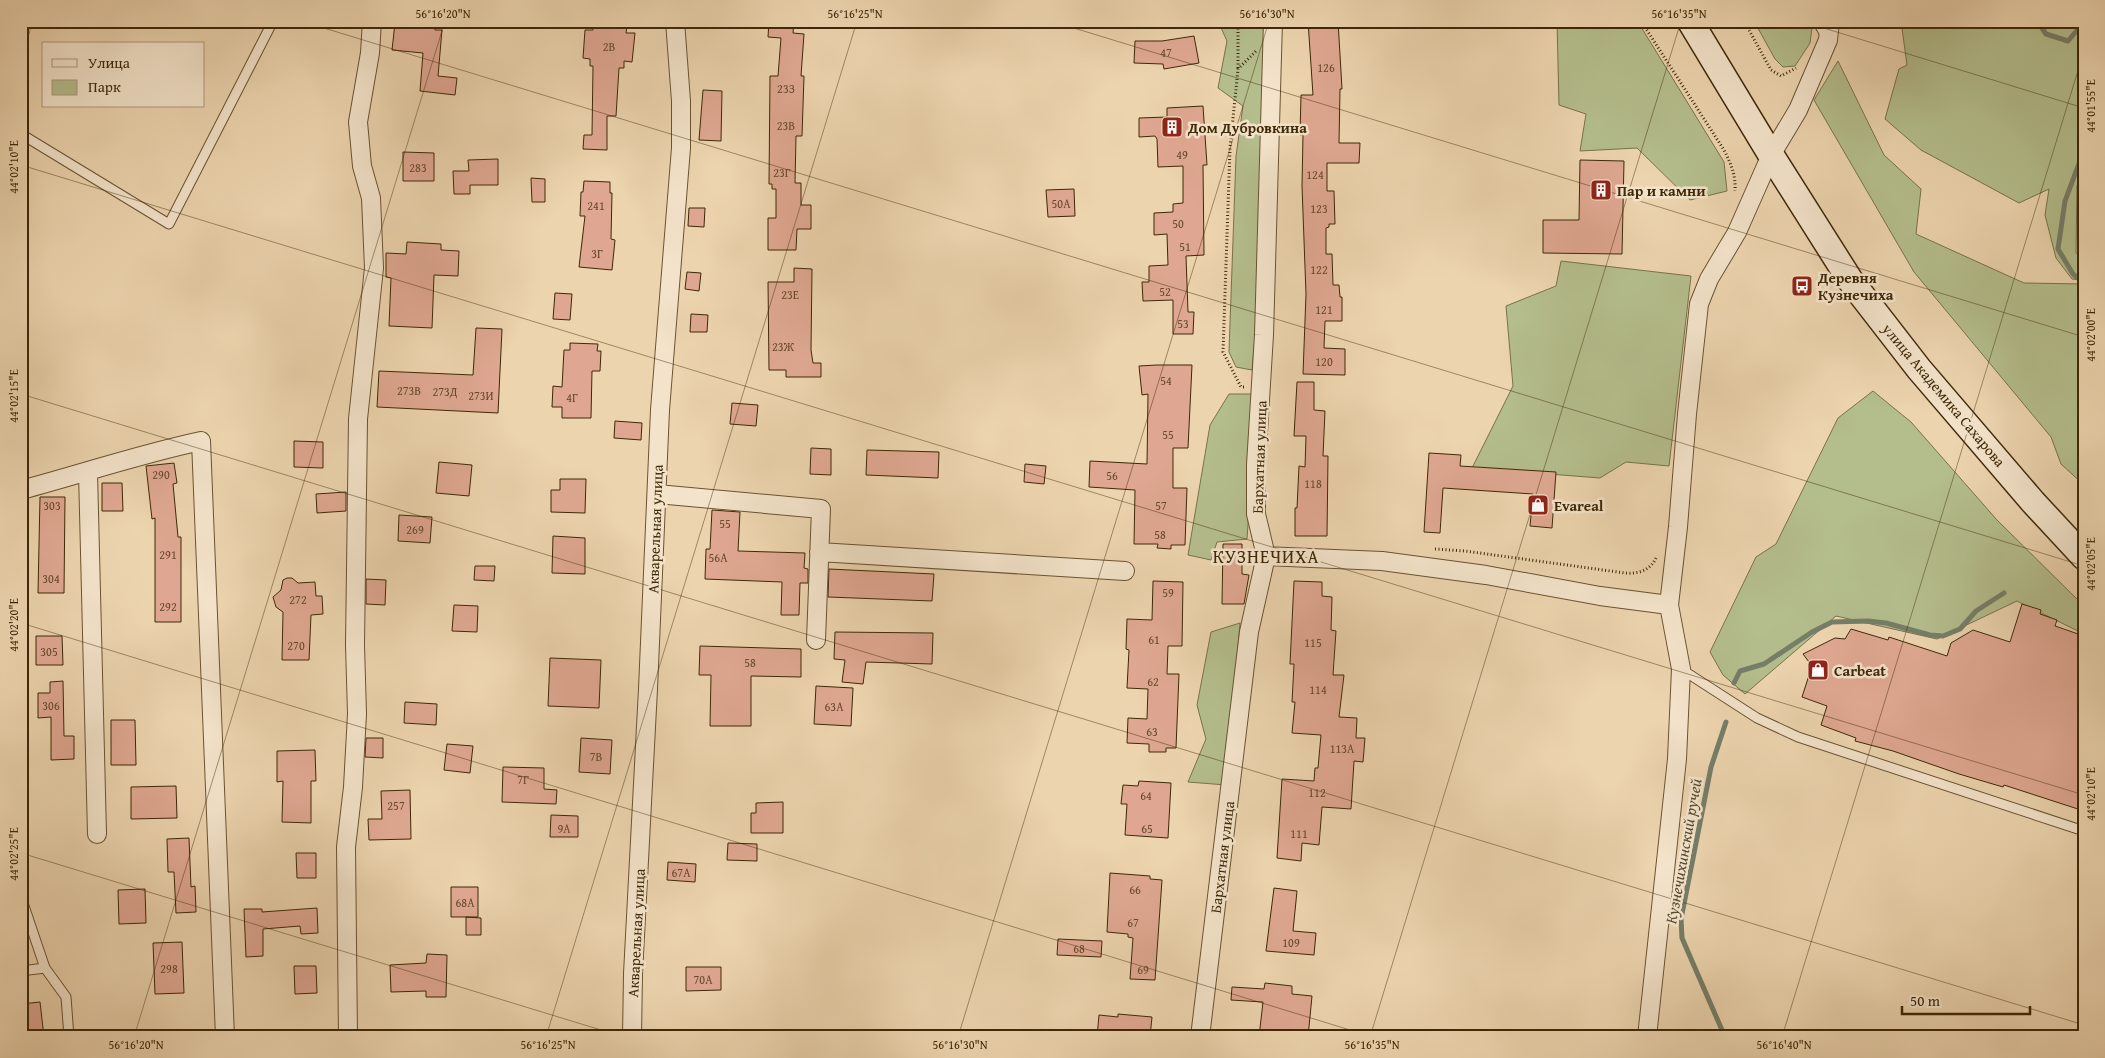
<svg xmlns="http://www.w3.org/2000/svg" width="2105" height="1058" viewBox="0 0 2105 1058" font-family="'Gentium Book Plus',serif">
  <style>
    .green { fill: #b4bd8c; stroke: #79724a }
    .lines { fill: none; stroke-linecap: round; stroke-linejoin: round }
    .stream { stroke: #757e68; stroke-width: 5 }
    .building { fill: #dfa791; stroke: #3e2807 }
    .lane-casing { stroke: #6a5331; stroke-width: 11 }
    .street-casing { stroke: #6a5331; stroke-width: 20 }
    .secondary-casing { stroke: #3e2807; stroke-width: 28 }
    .path { stroke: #3e2807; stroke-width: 3; stroke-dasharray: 1 2.5; stroke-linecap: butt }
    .lane { stroke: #f3e3ca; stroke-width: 9 }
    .street { stroke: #f3e3ca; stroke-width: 18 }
    .secondary { stroke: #f3e3ca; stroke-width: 25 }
    .ticks { fill: none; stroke: #3e2807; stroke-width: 1; stroke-opacity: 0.45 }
    .labels { text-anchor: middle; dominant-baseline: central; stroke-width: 5; stroke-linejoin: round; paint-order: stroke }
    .number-label { font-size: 12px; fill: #66482a }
    .poi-label { font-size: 15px; font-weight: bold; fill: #3e2807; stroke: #f3e3ca; text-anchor: start }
    .street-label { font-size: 15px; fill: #3e2807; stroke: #f3e3ca }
    .water-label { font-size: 16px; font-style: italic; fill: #554c30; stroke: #f3e3ca }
    .quarter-label { font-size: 18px; letter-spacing: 1px; fill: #3e2807; stroke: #f3e3ca }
    .neatline { fill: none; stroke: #3e2807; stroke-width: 2 }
    .ticks-label { font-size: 12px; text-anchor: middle; fill: #3e2807 }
  </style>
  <rect width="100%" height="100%" fill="#ecd4ae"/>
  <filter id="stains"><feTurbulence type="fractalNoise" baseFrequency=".004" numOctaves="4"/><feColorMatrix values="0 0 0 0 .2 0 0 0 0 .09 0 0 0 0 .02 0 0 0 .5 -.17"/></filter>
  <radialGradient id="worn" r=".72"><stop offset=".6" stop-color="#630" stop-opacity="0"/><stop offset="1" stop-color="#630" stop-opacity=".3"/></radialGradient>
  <path class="green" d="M1218,21H1269L1263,253L1252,370L1236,367L1229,352L1236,156L1243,106L1218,88L1227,41Z
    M1557,21L1638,22L1724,162L1727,191L1690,200L1637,148L1580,151L1586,114L1559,105Z
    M1754,21H1782L1785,26L1788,21H1813L1810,43L1795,66L1783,67L1775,59Z
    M1901,21H2084V179L2077,185L2076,253L2084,259V280L2072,279L2056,258L2045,215L2049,189L2019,203L1921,150L1885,119L1899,69L1907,65Z
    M1838,61L1884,155L1921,189L1916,234L2024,283L2084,284V485L2061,464L2051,437L1914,272L1814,100Z
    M2084,182V256L2078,252V186Z
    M1561,261L1691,276L1669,466L1626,462L1600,478L1472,468L1513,386L1506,306L1556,286Z
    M1873,391L1911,422L1997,520L2084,606V634L2017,601L1937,639L1836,616L1745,694L1723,675L1710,652L1756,557L1776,544L1838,418Z
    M1229,394H1257L1247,539L1217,542L1211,560L1188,555L1210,425Z
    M1240,623L1226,785L1188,782L1206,739L1197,705L1211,632Z"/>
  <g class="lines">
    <path class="stream" d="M2037,21L2046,34L2068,41L2084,22
      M2084,150L2065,201L2058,249L2073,274L2084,283
      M2084,450V453
      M1734,683L1740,671L1764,664L1812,632L1832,622L1868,621L1886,623L1930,635L1943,636L1960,629L1976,611L2004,593
      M1725,1037L1682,938L1681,919L1711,767L1726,722"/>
  </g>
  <path class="building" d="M403,21H436L435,30H442L438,76L457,78L455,95L420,91L423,53L392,50L395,23H403Z
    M769,21H794L793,33L804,34L801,76H804L802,136H796L795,183H801V205H811V229H797L796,250H768V218H776V189H772V184H769L770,76H778L781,38L768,37Z
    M1308,21H1338L1342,89H1340L1339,143H1360L1359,163H1327V191H1334L1335,224H1329V227L1326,228V254H1332L1333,285H1339L1340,297H1342V321H1325L1324,348L1345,349V375L1303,374L1306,294L1302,186L1303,135H1300L1301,95H1313Z
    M593,23L627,26L626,33H635L632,62L624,61V68H619L616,116H607V150L583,149L584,135H592L593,66H590V59L583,58L585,30H593Z
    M1194,36L1199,63L1164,69L1163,64L1134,63L1135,41H1162Z
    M703,90L722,91L721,141L699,140Z
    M1203,106L1207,165H1203L1204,255L1186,256L1188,312H1194L1193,334H1173V300L1143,301L1142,282H1149V266L1168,265L1167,234L1154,235V213L1173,212V204L1183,203V166L1158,167L1157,139L1155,136L1139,137V118L1167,117V108Z
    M403,152L434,153V181H403Z
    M498,159V185H470V194H454L453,171H469L468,160Z
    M1580,160L1624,161L1622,254L1543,253V220H1579Z
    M531,178L545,179V202H532Z
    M584,181L610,182V193H612L611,239L615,240L612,270L579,267L585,216H580L581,192H583Z
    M1074,189L1075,216L1048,217L1046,190Z
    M689,208H705L704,227L688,226Z
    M407,242L441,244V250L459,251L458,276L434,275L432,328L389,326L391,278L386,277V253L406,254Z
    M794,268L812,269L811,350L813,363H821V377H786V370H769L768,282H794Z
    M687,272L701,273L699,291L685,289Z
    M555,293L572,294L570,320L553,319Z
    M691,314L708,315L707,332H690Z
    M476,328L502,329L498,413L377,407L379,371L473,375Z
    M570,343L598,344L597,351H601L600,371H592L591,418H562V407H552L553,386L562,387L564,350H570Z
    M1157,365H1192L1188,448H1173V488H1187L1185,545H1171V549L1157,548L1158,544H1134L1135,490L1089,487L1090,461L1147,464L1148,394L1142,395L1139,366Z
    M1297,382H1314V410L1325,411L1323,456H1328L1327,536H1295V508H1297L1299,466L1305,467L1306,436H1294Z
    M732,403L758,405L756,426L730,424Z
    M615,421L642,423L641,440L614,438Z
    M294,441L323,442V468L294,467Z
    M811,448L831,449V475L810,474Z
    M867,450L939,452L938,478L866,475Z
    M1429,453L1461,455L1460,466L1556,472L1552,528L1530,526L1533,494L1443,488L1440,533L1424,532Z
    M439,462L472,465L469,496L436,493Z
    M174,463L177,483L173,484L178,537H181V622H155V518L152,519L146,466Z
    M1025,464L1046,466L1044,484L1024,482Z
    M560,479H586L585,513L551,512V490H560Z
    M102,483H122L123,511H102Z
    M346,492V511L317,513L316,494Z
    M40,497H65L64,593H38Z
    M712,510L740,512L738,551L805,553L804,568L808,569V583H800L799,615H781L782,582L705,579L706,549H710Z
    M399,515L432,517L430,543L398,541Z
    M553,536L585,538V574L552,573Z
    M1223,544H1242V574L1249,575L1244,604H1222Z
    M475,566H495L494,581L474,580Z
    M829,569L934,574L932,601L828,597Z
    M287,578H292L298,583L315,582L316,596H322L323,614L311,615L309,660H282L283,612L276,607L273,597L281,590L283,580Z
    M366,579L386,580L385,605L366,604Z
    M1153,581L1183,582L1182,646H1168L1167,674H1179L1176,748H1166V752H1149V744L1127,743L1128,718L1147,719L1148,689L1127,688L1129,650L1126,649L1127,619L1152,620Z
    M1294,581L1322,582V596L1332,597L1331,630L1336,631L1333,675H1344L1339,717L1357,718L1356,738H1365L1363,762L1354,761L1351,809L1322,807L1319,845L1302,843L1301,861L1277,858L1282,779L1314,781L1315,768H1318L1321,735L1292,733L1295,702H1292L1294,664H1290Z
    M2022,604L2041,610L2040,614L2057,620L2055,626L2084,636V811L2004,785L2003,787L1959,774L1893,751L1855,741L1856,738L1821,725L1827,706L1802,697L1812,666L1803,654L1835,638L1845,639L1851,629L1888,640L1889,637L1947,656L1951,643L1973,630L2010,642Z
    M454,605L478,606L477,632L452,631Z
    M835,632L933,633L932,664L866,662L863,684L842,682L845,660L834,659Z
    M36,636H62L63,665H36Z
    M700,646L801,649V677L751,676V726H710L711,675H699Z
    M550,658L601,660L599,708L548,706Z
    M63,681L64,736H74V759L51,760V717L38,718V693H50V682Z
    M816,686L853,688L851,726L814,724Z
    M405,702L437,704L436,725L404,723Z
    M111,720H135L136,765H111Z
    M366,738H383V758L365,757Z
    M581,738L612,740L610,774L579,772Z
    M447,744L473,746L470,773L444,770Z
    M315,750L316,781H311V823L282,822L283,781L277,782V751Z
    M503,767L544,768V789L557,790L556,804L502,802Z
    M1139,781L1171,783L1168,838L1125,835L1127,804H1121L1123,785L1138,786Z
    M176,786L177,818L131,819V787Z
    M410,790L411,839L369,840L368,819H382L381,791Z
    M783,802V833H751V813H756V803Z
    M551,815L578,816V837H550Z
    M189,838L191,887L195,886L196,912L176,913L174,872H168L167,839Z
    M728,843L757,844V861L727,860Z
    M296,853H316V878H297Z
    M668,862L696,864L695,882L667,880Z
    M1110,873L1150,876V879L1162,880L1155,980L1130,979L1133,938L1128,937V934L1107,932Z
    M451,887H478V917H451Z
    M1274,888L1297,891L1293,931L1316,933L1314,955L1266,951Z
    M145,889L146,923L119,924L118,890Z
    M317,908L318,933L301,934L300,926L263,929V956L246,957L244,909H262V912Z
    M466,917L481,918V935H466Z
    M1058,939L1102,941L1101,957L1057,955Z
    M182,942L184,993L155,994L153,943Z
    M427,954L447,955L446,997H426V991L391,992L390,965L426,963Z
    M294,966H316L317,993L295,994Z
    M686,967H721V990L686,991Z
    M1265,983L1292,986V994L1312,996L1308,1037H1259L1263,1002L1231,1000L1232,987L1264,989Z
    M40,1002L44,1037H21V1004Z
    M1118,1014L1152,1017L1150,1037H1097L1099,1015L1118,1017Z"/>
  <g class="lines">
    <g class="lane-casing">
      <path id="lane" d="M1817,21L1827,38
        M21,134L169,224L273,21
        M1681,669L1757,718L1798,737L2084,831
        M21,897L45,968
        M21,971L45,968L66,997L69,1037"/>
    </g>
    <g class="street-casing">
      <path id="street" d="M88,472L97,834
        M21,490C81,474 140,454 201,441L225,1037
        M657,494L821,509L816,640
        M819,552L1125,571
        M1266,556L1382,561L1486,575L1600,596L1669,605
        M348,1037L346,847L353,787L357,714L355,645L358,419L374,268L371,198L362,166L358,122L370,53L372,21
        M632,1037L633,974L648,689L660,410L681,148V101L675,21
        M1200,1037L1249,632L1266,556L1256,514V465L1264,335L1273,21
        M1647,1037L1677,759L1681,669L1669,605L1678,527L1687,414L1699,304L1709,279L1737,232L1771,155L1798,110L1828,40L1830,21"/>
    </g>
    <g class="secondary-casing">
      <path id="secondary" d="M1690,21L1771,155L1850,280L1919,369L2033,502L2084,557"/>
    </g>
    <path class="path" d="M1641,21L1724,150C1731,164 1736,175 1735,191
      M1744,21L1771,70L1781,76L1796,68
      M1238,68V21
      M1244,387H1241L1223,352L1230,148L1238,69L1256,51
      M1435,549L1465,551L1625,573C1637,574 1650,571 1656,558"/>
    <use href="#lane" class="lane"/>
    <use href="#street" class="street"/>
    <use href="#secondary" class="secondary"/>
  </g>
  <path class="ticks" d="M301,21L2084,566M1051,21L2084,337M1801,21L2084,108M21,59L33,21M21,165L2084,795M21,394L2084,1025M21,623L1373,1037M21,853L624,1037M134,1037L445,21M546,1037L857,21M958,1037L1269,21M1370,1037L1681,21M1782,1037L2084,51"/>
  <defs>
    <g id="building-square" transform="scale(1.125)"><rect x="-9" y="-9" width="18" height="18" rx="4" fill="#8f2418" stroke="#f3e3ca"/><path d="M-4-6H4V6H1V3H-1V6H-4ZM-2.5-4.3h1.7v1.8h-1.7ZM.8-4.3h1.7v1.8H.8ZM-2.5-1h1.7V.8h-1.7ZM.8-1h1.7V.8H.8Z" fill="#fff"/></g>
    <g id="bus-square" transform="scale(1.125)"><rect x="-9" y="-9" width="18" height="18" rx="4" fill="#8f2418" stroke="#f3e3ca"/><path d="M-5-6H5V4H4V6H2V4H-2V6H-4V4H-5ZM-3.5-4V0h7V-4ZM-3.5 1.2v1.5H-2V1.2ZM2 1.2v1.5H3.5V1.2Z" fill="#fff"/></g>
    <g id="shop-square" transform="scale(1.125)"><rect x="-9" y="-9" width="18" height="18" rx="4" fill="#8f2418" stroke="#f3e3ca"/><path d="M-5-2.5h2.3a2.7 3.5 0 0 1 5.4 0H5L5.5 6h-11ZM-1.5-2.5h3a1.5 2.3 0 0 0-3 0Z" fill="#fff"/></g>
  </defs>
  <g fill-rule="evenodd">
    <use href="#building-square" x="1172" y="127"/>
    <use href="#building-square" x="1601" y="190"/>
    <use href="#bus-square" x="1802" y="286"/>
    <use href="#shop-square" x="1538" y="505"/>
    <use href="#shop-square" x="1818" y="670"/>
  </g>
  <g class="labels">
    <g class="number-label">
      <text x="609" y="46">2В</text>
      <text x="1166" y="52">47</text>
      <text x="1326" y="67">126</text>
      <text x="786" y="88">23З</text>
      <text x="786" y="125">23В</text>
      <text x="1182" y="154">49</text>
      <text x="418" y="167">283</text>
      <text x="782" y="172">23Г</text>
      <text x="1315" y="174">124</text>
      <text x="1061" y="203">50А</text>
      <text x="596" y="205">241</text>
      <text x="1319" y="208">123</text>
      <text x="1178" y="223">50</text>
      <text x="1185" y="246">51</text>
      <text x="597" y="253">3Г</text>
      <text x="1319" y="269">122</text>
      <text x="1165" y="291">52</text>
      <text x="790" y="294">23Е</text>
      <text x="1324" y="309">121</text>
      <text x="1183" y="323">53</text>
      <text x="783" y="346">23Ж</text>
      <text x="1324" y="361">120</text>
      <text x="1166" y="380">54</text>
      <text x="409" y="390">273В</text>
      <text x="445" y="391">273Д</text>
      <text x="481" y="395">273И</text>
      <text x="572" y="397">4Г</text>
      <text x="1168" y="434">55</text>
      <text x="161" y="474">290</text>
      <text x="1112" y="475">56</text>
      <text x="1313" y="483">118</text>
      <text x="52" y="505">303</text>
      <text x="1161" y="505">57</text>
      <text x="725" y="523">55</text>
      <text x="415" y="529">269</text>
      <text x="1160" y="534">58</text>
      <text x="168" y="554">291</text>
      <text x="718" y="557">56А</text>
      <text x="51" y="578">304</text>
      <text x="1168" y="592">59</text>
      <text x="298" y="599">272</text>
      <text x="168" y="606">292</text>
      <text x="1154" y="639">61</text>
      <text x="1313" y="642">115</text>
      <text x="296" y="645">270</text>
      <text x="49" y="651">305</text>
      <text x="750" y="662">58</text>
      <text x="1153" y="681">62</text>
      <text x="1318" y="689">114</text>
      <text x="51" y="705">306</text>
      <text x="834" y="706">63А</text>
      <text x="1152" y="731">63</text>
      <text x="1342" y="748">113А</text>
      <text x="596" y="756">7В</text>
      <text x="523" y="779">7Г</text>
      <text x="1317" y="792">112</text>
      <text x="1146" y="795">64</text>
      <text x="396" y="805">257</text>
      <text x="564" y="828">9А</text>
      <text x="1147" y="828">65</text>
      <text x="1299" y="833">111</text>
      <text x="681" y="872">67А</text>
      <text x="1135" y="889">66</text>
      <text x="465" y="902">68А</text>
      <text x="1133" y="922">67</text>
      <text x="1291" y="942">109</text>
      <text x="1079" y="948">68</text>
      <text x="169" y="968">298</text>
      <text x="1143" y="969">69</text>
      <text x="703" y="979">70А</text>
    </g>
    <g class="poi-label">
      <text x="1188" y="127">Дом Дубровкина</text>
      <text x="1617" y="190">Пар и камни</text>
      <text x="1818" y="277">Деревня<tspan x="1818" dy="17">Кузнечиха</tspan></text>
      <text x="1554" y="505">Evareal</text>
      <text x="1834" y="670">Carbeat</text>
    </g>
    <g class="street-label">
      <text transform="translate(1944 395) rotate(50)">улица Академика Сахарова</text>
      <text transform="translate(1259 457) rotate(-88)">Бархатная улица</text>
      <text transform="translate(655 529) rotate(-88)">Акварельная улица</text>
      <text transform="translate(1222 857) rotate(-83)">Бархатная улица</text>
      <text transform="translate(636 933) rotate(-87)">Акварельная улица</text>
    </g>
    <g class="water-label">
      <text transform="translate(1683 851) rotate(-80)">Кузнечихинский ручей</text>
    </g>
    <g class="quarter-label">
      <text x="1266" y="556">КУЗНЕЧИХА</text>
    </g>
  </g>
  <rect width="2105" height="1058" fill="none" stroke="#ecd4ae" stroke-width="55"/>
  <rect x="42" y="42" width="162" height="65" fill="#f3e3ca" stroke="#ab987c"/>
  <rect x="52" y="59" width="25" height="8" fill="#f3e3ca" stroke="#ab987c"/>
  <text x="88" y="68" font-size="15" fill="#3e2807">Улица</text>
  <rect x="52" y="80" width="25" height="15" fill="#b4bd8c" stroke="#ab987c"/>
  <text x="88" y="92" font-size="15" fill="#3e2807">Парк</text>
  <path d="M1902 1006v8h128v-8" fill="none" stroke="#3e2807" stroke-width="2.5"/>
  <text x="1910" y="1006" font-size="15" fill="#3e2807" stroke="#f3e3ca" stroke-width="4" paint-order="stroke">50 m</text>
  <rect x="28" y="28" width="2050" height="1002" class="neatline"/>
  <g class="ticks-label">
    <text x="443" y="18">56°16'20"N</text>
    <text x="855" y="18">56°16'25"N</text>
    <text x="1267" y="18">56°16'30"N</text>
    <text x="1679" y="18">56°16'35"N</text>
    <text transform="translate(2091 106) rotate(-90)" y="4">44°01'55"E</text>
    <text transform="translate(14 167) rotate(-90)" y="4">44°02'10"E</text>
    <text transform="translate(2091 335) rotate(-90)" y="4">44°02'00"E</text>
    <text transform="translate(14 396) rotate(-90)" y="4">44°02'15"E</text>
    <text transform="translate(2091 564) rotate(-90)" y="4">44°02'05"E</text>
    <text transform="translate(14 625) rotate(-90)" y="4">44°02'20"E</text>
    <text transform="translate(2091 794) rotate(-90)" y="4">44°02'10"E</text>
    <text transform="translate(14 854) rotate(-90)" y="4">44°02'25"E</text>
    <text x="136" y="1049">56°16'20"N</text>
    <text x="548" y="1049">56°16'25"N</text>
    <text x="960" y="1049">56°16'30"N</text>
    <text x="1372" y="1049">56°16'35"N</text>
    <text x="1784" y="1049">56°16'40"N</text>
  </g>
  <rect width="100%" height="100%" filter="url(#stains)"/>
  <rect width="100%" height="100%" fill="url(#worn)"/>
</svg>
